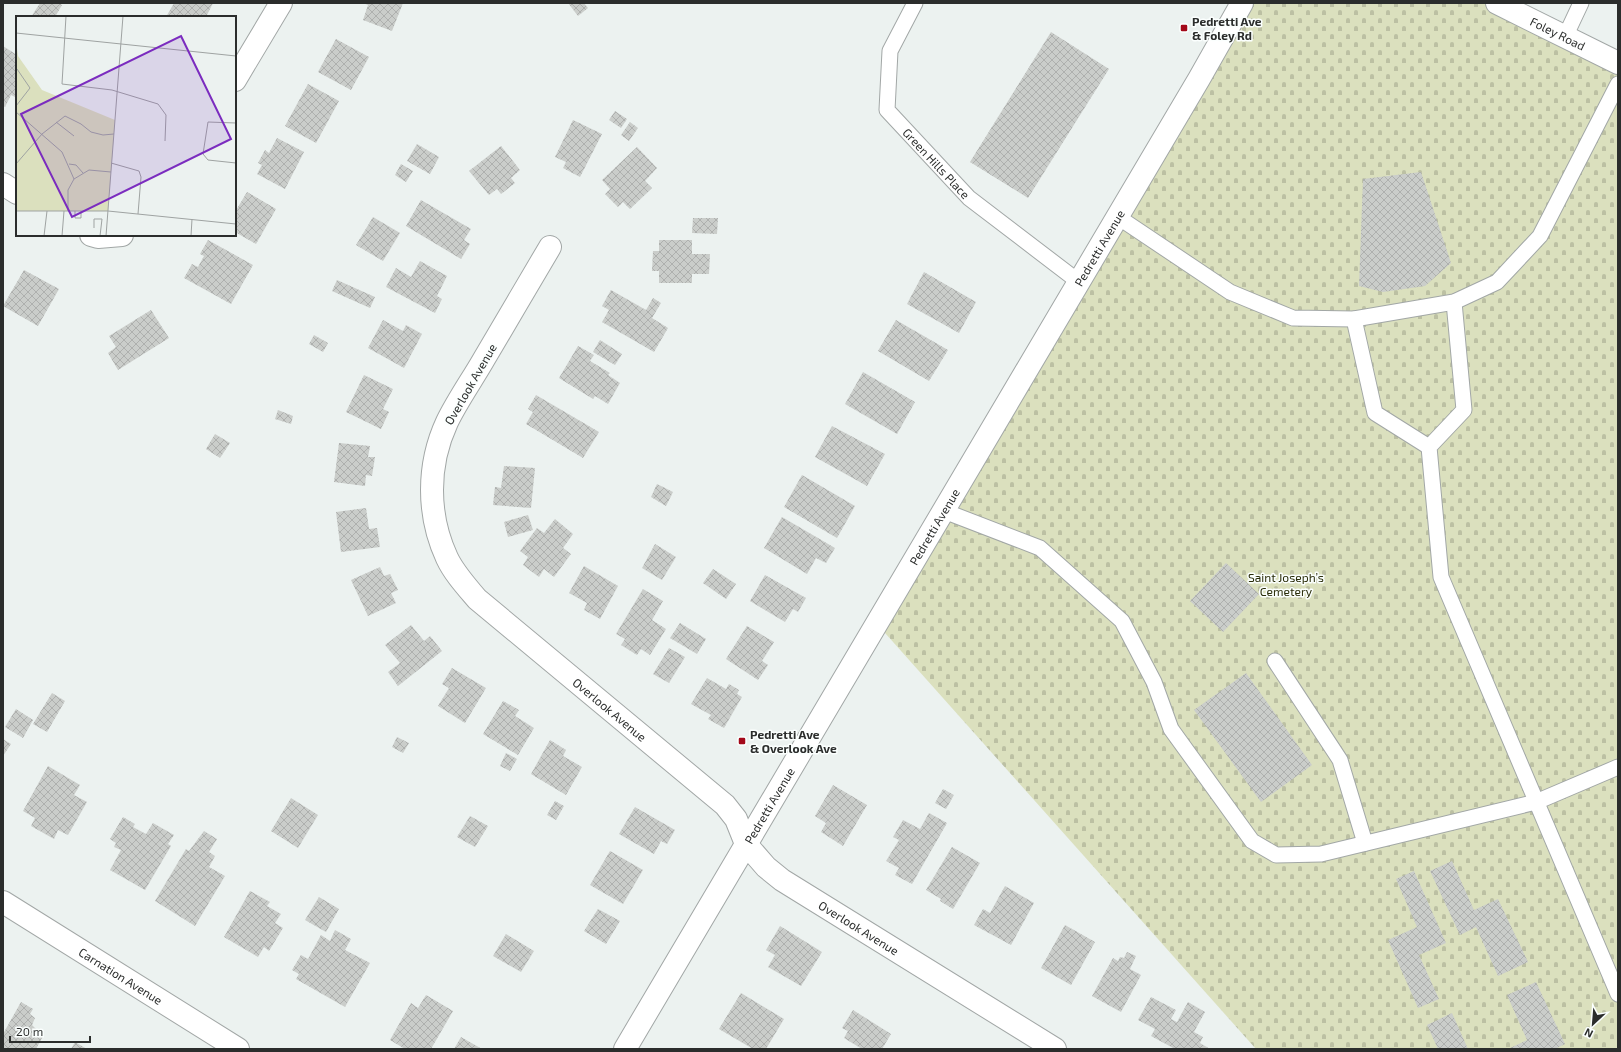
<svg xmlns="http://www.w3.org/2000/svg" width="1621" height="1052" viewBox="0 0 1621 1052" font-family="'Exo 2',sans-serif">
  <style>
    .cemetery { fill: url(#cemetery-stones) }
    .building { fill: url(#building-cross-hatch) }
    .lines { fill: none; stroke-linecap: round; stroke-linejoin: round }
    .lane-casing { stroke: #a2a7a6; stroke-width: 17 }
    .street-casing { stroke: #a2a7a6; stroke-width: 24 }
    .secondary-casing { stroke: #a2a7a6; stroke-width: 24 }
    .lane { stroke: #fff; stroke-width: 15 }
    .street { stroke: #fff; stroke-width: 22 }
    .secondary { stroke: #fff; stroke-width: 22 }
    .poi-dot { fill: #a30819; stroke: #fbfffe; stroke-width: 1.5 }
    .labels { text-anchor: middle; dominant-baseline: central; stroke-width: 3; stroke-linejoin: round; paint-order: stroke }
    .poi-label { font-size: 12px; font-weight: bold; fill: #2b2d2c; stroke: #fbfffe; text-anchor: start }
    .street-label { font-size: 12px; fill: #2b2d2c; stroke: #fbfffe }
    .park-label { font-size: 12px; fill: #292c08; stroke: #fbfffe }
    .inset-road { fill: none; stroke: #9fa3a2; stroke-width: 1 }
    .view { fill: #7b2cbf; fill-opacity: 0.15; stroke: #7b2cbf; stroke-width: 2 }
    .inset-edge { fill: none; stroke: #2b2d2c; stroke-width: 2 }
  </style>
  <defs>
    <pattern id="cemetery-stones" width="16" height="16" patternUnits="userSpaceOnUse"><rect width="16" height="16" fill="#dbe0be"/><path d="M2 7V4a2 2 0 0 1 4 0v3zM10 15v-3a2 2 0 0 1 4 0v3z" fill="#bcc0a3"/></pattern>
    <pattern id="building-cross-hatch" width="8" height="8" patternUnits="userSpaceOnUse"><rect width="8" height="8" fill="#cacdca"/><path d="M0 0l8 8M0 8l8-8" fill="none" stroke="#aeb0ae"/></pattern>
  </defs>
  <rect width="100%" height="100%" fill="#ecf2f0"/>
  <path class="cemetery" d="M1242,3H1497L1618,63V1049H1256L877,624Z"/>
  <path class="building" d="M40,3H59L62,5L55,17H31Z
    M174,3H213L207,15L210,17H166Z
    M363,3H403L392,31L363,20L368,5Z
    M568,3H584L588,8L578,16Z
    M1051,32L1109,69L1028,198L970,162Z
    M336,39L369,57L351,90L318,72Z
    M3,46L17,55V94L15,97L11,95L5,107L3,106Z
    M308,84L339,101L316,143L285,126Z
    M615,111L627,119L621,128L609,120Z
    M573,120L602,134L580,177L563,168L566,162L555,157Z
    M630,122L638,128L629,141L621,135Z
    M277,138L304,152L285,189L257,174L262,165L258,163L265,150L269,153Z
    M417,144L439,157L430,174L407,161Z
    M501,146L520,170L511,178L515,183L501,194L497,189L489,195L469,171Z
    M637,147L657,168L645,181L652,188L630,209L623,202L618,207L605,194L610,189L602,180Z
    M401,164L413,171L406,182L395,175Z
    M1421,172L1451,263L1425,286L1383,292L1359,286L1363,179Z
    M247,192L276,209L256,244L235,232V212Z
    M421,200L471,229L464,240L470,244L461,259L406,226Z
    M373,217L400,233L383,261L356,245Z
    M693,218H718L717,234L692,233Z
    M208,240L253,265L231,304L184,278L192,264L198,267L204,256L200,254Z
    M659,240H692V254H710L709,274H692V283H659V271H652L653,251H659Z
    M420,261L447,276L437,296L442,299L435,313L386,287L396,268L411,277Z
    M24,270L59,289L38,326L3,306Z
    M924,272L976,302L959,333L907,304Z
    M337,280L375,297L370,308L332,291Z
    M611,290L646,310L653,298L661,303L652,318L668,328L654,352L602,322L609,310L602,306Z
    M151,310L169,338L118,370L108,353L116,347L109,336Z
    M383,320L403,331L406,325L422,334L404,368L368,348Z
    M896,320L948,350L929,381L878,351Z
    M314,335L328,343L323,352L309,344Z
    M600,340L622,354L615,365L593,352Z
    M578,346L594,355L590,361L610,373L608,375L620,383L608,404L595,396L593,399L559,378Z
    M863,372L915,402L897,434L845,404Z
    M364,375L393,389L383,409L389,412L381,429L346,412Z
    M536,395L599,432L583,458L526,424L533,412L528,409Z
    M278,410L293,416L291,424L275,419Z
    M832,426L885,454L867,486L815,457Z
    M215,434L230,443L220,458L206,449Z
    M339,443L370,446L368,457H375L372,476L366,475L365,486L334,482Z
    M504,466L535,468L531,508L493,505L495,487L501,488Z
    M802,475L855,506L837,538L784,507Z
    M657,484L673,492L666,506L651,497Z
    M366,508L369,529L377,528L380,547L341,552L336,512Z
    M528,515L533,530L508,537L504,522Z
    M782,517L835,548L826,563L816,558L807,574L764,548Z
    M555,519L573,534L563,548L571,554L554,577L544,569L539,577L523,565L528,557L520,551L537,528L544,533Z
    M655,544L676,557L662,580L642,568Z
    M1226,563L1259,594L1223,632L1190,601Z
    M584,566L618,586L600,619L584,610L587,603L569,593Z
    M380,567L384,576L390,574L398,590L391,593L396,603L368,616L351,580Z
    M713,569L736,584L726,599L703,583Z
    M765,575L806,598L798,612L793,609L785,622L750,601Z
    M643,589L663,601L652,620L666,629L650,655L641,649L637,655L621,645L625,639L616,634Z
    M680,623L706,639L697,654L670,638Z
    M411,625L424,641L430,636L442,651L398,686L388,672L400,663L385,645Z
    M747,626L774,642L762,661L768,665L758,680L726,659Z
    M669,648L685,657L669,683L653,674Z
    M452,668L486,688L465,723L438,706L449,688L442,684Z
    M1246,673L1312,765L1261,802L1194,710Z
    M707,678L726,689L729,684L739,690L737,694L742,697L724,728L708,719L711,715L691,704Z
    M52,693L65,701L47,732L33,724Z
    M503,701L519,710L515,716L534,728L518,755L483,734Z
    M16,709L33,720L23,738L5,727Z
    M397,737L409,743L403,753L392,747Z
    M3,739L11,744L3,756Z
    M550,740L566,750L563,756L582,767L566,795L531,774Z
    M506,753L517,759L510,771L500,766Z
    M48,766L80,785L74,795L87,802L68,835L58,830L54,839L31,826L35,818L23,811Z
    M833,785L867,805L843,846L821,832L826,823L815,816Z
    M943,789L954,795L946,809L935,803Z
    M291,798L318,815L298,848L271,831Z
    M555,801L564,806L556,820L547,815Z
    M635,807L675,830L667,844L661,841L654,854L619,834Z
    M929,813L947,823L912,884L895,875L899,868L886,861L899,840L893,837L903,820L920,829Z
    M470,816L488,826L475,847L457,837Z
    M123,817L135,824L133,827L146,834L153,823L174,835L168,844L171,846L145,890L110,870L121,850L114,847L116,843L110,839Z
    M204,831L217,839L209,852L215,856L209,867L225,876L195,926L155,901L186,849L189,851Z
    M952,847L980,863L953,909L940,901L941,899L926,890Z
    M610,851L643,870L623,904L590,885Z
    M1452,861L1474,910L1498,899L1528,962L1498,976L1476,927L1460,935L1430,871Z
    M1414,871L1446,943L1419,955L1439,999L1418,1008L1388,940L1417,927L1396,879Z
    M1005,886L1034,903L1011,945L974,925L983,909L990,913Z
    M250,891L270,902L267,906L281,914L275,923L283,928L269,951L264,947L258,957L224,937Z
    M319,897L339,909L326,932L305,920Z
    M598,909L620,921L606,944L584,931Z
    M1065,925L1095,942L1071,985L1041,968Z
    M780,926L822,952L801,986L768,967L775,955L766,950Z
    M335,930L351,939L345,950L370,963L345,1007L296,979L299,974L292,970L301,955L308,959L321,935L330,941Z
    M506,934L534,951L521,972L493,956Z
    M1127,952L1136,956L1130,969L1141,975L1121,1012L1092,996L1113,958L1118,961L1120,957L1124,958Z
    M1536,982L1565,1044L1555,1049H1508L1527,1040L1507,995Z
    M741,993L784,1019L766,1049H753L719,1029Z
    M426,995L453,1011L431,1049H405L390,1040L411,1003L418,1008Z
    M1151,997L1176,1010L1171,1019L1177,1022L1188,1002L1205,1012L1194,1032L1203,1037L1200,1043L1210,1049H1175L1151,1036L1155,1029L1138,1020Z
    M21,1002L33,1009L30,1014L35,1018L32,1025L43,1036L36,1049H3V1034Z
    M853,1010L891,1034L882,1049H862L844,1038L848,1031L842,1028Z
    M1452,1013L1468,1049H1438L1427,1025Z
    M461,1037L482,1049H454Z
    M75,1042L87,1049H71Z"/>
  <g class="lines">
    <g class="lane-casing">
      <g id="lane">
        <path id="s1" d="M915,3L890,51L887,110L969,198L1079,282"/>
        <path d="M1565,37L1581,3"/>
        <path d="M1118,217L1230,292L1293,318L1354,319L1454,302L1497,282L1540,236L1618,84"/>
        <path d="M1454,302L1464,410L1429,447L1441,577L1618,994"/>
        <path d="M1354,319L1375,413L1429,447"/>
        <path d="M944,511L1040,548L1122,621L1154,682L1171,729L1252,841L1276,855L1321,854L1536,802L1618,767"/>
        <path d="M1275,661L1340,760L1365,843"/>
      </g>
    </g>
    <g class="street-casing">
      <g id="street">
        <path d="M235,80L281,3"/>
        <path d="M3,184L17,193"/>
        <path d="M91,235L98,237L122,235"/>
        <path id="s2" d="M550,247C528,284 506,322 484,359C472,380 457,401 447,422C427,465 427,515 447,558C454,573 466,586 477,599L725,805L736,819L746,844L766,867L782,880L1055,1049"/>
        <path id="s3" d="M3,902L238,1049"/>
      </g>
    </g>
    <g class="secondary-casing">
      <g id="secondary">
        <path id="s4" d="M1497,3L1618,63"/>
        <path id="s5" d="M625,1049L1199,79L1242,3"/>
      </g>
    </g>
    <use href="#lane" class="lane"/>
    <use href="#street" class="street"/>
    <use href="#secondary" class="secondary"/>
  </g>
  <g class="poi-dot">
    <rect x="1180" y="24" width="8" height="8" rx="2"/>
    <rect x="738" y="737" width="8" height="8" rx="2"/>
  </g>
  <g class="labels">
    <g class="poi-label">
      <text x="1192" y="21">Pedretti Ave<tspan x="1192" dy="14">&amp; Foley Rd</tspan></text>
      <text x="750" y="734">Pedretti Ave<tspan x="750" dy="14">&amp; Overlook Ave</tspan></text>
    </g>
    <g class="street-label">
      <text stroke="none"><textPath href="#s4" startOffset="68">Foley Road</textPath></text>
      <text stroke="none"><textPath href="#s1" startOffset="186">Green Hills Place</textPath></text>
      <text stroke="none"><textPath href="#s5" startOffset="931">Pedretti Avenue</textPath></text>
      <text transform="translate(470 384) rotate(-60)">Overlook Avenue</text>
      <text stroke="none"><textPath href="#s5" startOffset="607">Pedretti Avenue</textPath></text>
      <text stroke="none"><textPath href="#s2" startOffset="567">Overlook Avenue</textPath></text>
      <text stroke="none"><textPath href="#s5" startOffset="283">Pedretti Avenue</textPath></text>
      <text stroke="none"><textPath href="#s2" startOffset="903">Overlook Avenue</textPath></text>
      <text stroke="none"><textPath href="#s3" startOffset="139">Carnation Avenue</textPath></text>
    </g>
    <g class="park-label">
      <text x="1286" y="577">Saint Joseph’s<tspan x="1286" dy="14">Cemetery</tspan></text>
    </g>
  </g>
  <g transform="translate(16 16)">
    <rect width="220" height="220" fill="#ecf2f0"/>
    <path d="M0,24L2,40L26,74L99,104L92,195H0Z" fill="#dbe0be"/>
    <path class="inset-road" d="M50,0L46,68L96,74L142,88L150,99L149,125M0,17L220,40M0,38V54M0,90L14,72L1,53M0,96L46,136L58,163M40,106L58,120M220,107L192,106L187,138L192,144L220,147M95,147L123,155L125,161L122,198M0,148L26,118L49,100L65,108L75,116L87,119L98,118M53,148L60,149L67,157M0,195H92L220,208M52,195V174L58,163L73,154L95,156M59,195V202H65V195M78,212V203H86L84,220M28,220L31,195M46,220L48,195M90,220L107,0M175,220L176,203"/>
    <path class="view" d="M165,20L215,123L56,201L5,98Z"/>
    <rect width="220" height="220" class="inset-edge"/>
  </g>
  <rect width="1621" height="1052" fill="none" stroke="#2b2d2c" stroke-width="8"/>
  <g transform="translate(1593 1024) rotate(206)" stroke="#fbfffe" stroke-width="3" paint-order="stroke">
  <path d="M0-3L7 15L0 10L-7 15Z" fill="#2b2d2c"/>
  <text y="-6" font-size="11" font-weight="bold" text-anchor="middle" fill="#2b2d2c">N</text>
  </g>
  <path d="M10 1036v6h80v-6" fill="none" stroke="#2b2d2c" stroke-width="2"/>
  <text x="16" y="1036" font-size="12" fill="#2b2d2c" stroke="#fbfffe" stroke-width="3" paint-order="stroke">20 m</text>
</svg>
